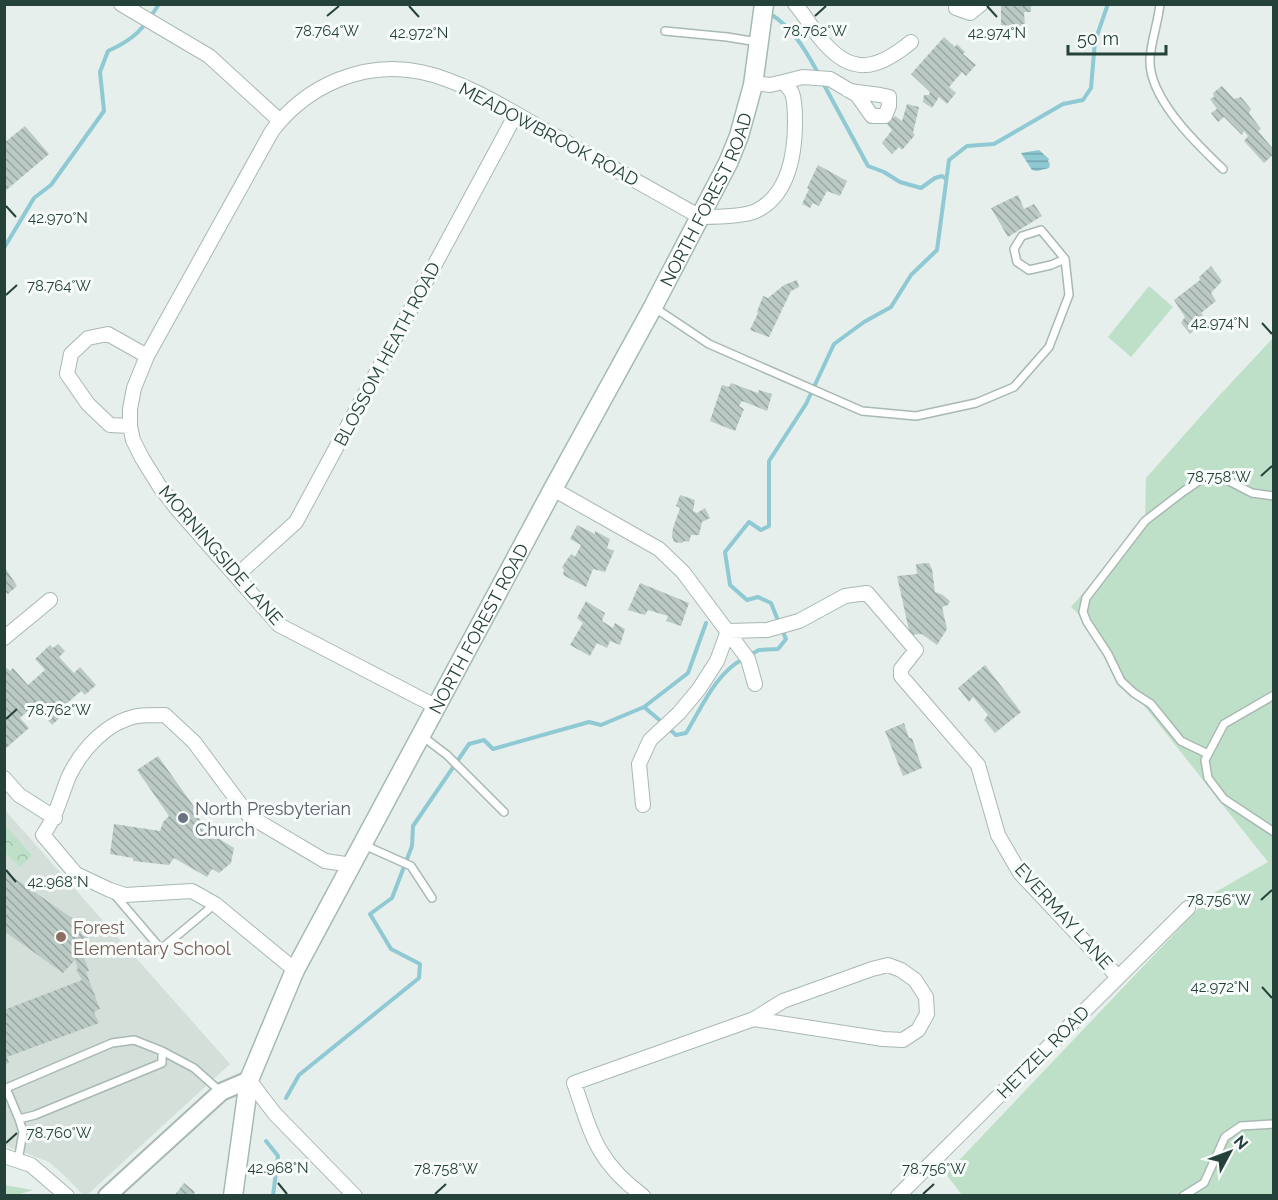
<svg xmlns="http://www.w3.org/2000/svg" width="1278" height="1200" viewBox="0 0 1278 1200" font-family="Raleway,sans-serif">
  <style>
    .built { fill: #d4dfda }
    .green { fill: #bfe0c8 }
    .forest { fill: url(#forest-crowns) }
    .water { fill: url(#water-rules) }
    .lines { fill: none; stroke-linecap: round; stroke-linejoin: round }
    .stream { stroke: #8ec9d4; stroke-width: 4 }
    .building { fill: url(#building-back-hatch) }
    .service-casing { stroke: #a8b8b2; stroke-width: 10 }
    .minor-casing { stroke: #a8b8b2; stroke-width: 16 }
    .tertiary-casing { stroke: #a8b8b2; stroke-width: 20 }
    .secondary-casing { stroke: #a4bbb3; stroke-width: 21 }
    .service { stroke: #fff; stroke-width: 7 }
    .minor { stroke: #fff; stroke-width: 14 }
    .tertiary { stroke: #fff; stroke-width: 16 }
    .secondary { stroke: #fff; stroke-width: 18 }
    .ticks { fill: none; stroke: #24423a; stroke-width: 2 }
    .worship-dot { fill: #6b7280; stroke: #f7fbf9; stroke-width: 2 }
    .education-dot { fill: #8d6e63; stroke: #f7fbf9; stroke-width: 2 }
    .labels { text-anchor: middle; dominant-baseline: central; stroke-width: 6; stroke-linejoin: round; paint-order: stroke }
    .street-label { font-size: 18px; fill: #24423a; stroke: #f7fbf9 }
    .worship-label { font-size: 18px; fill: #5b616d; stroke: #f7fbf9; text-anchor: start }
    .education-label { font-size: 18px; fill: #785e54; stroke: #f7fbf9; text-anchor: start }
    .ticks-label { font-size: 15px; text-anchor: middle; fill: #24423a; stroke: #f7fbf9; stroke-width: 6; stroke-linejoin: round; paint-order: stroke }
  </style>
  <defs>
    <pattern id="forest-crowns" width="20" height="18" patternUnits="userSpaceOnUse" patternTransform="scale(1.5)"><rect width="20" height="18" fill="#bfe0c8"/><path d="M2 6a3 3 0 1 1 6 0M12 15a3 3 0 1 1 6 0" fill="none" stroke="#a4c1ad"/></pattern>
    <pattern id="water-rules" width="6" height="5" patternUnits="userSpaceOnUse" patternTransform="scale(1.5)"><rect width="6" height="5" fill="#8ec9d4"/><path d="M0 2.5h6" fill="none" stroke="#74a5ad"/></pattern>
    <pattern id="building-back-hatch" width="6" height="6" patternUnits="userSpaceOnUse" patternTransform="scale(1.5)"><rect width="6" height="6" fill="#bbcac4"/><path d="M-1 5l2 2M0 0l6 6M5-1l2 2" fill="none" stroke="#98a6a0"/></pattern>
  </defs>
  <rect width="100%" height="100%" fill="#e6efeb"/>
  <path class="built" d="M4,809L230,1064L87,1195H83L65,1176L49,1162L21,1151L5,1146Z"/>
  <path class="green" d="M1149,286L1173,307L1131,357L1108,337Z
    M1273,338V1195H962L946,1174L1212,894L1268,862L1134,693L1087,622L1071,607L1145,521L1146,478L1216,399Z
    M4,1185H5L33,1190L17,1195H5Z"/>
  <path class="forest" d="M5,825L32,855L20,867L5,853Z"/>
  <path class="water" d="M1039,150L1049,159L1048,161L1050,164L1049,168L1037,171L1032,170L1021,153Z"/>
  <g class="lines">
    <path class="stream" d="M769,13C792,27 805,49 818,73
      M823,83L868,166L884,172L900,182L921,188L935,178L942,176L946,179
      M4,248L34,198L51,185L104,111L100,72L108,51C135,39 143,29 159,4
      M779,623L771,603L758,597L747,600L730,585L725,552L749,522L761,530L769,526V461L806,404L834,344L864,322L891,307L911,275L937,250L949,160L967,146L994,144L1063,104L1083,100L1091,88L1095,41L1108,4
      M750,655L759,650L778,649L786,639L782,630
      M644,707L688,673L706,623
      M668,728L676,735L686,733C702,707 716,673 743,659
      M286,1098L299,1075L419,978L420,964L391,949L370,914L392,898L412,846L413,826L469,744L484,740L493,749L589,722L601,725L644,707L663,723
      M266,1141L278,1156L273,1196"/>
  </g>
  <path class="building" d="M1001,4H1031V12H1024L1025,26L1001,25Z
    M944,37L955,47L957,44L965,52L963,54L976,65L966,76L962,72L949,87L956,93L947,104L939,97L932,108L923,102L924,95H929L930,92L911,74Z
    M1222,86L1234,99L1241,97L1251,109L1249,113L1261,129L1258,131L1274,150V154L1264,163L1244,141L1248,136L1244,131L1242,135L1224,117L1218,122L1211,113L1217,109L1210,99L1214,97L1213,93Z
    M907,104L919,107L913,133L915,135L902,150L899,147L892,154L882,143L892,130L887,124L895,116L902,121Z
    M25,126L49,154L4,192V143Z
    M818,165L847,181L840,196L827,191L819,206L813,203L810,208L802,204L809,189L807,188Z
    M1018,195L1024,209L1034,204L1042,216L1008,237L991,208Z
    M1211,266L1222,281L1211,293L1216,301L1201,313L1206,319L1190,334L1181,323L1185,317L1174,300L1200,280L1199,277Z
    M797,280L799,287L791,291L769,337L750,330L758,313L757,312L763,296L768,298L784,285Z
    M731,383L758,393L759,390L772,394L767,411L742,401L739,406L744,409L735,431L710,421L722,385L729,387Z
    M680,495L695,500L693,511L697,513L705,508L710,518L702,522L699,535H691L689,542L685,541L682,543L674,542L672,536L673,528L680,508L676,506Z
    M577,525L595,534V531L610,539L607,548L614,551L605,572L593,569L586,587L563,575L564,570L562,567L571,554L575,557L581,545L570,539Z
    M929,563L932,569L935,592L943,595L950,601L948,605L942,607L947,629L937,645L922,634L910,635L897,576L917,574L916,564Z
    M4,566L17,586L8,594L4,591Z
    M640,583L689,603L681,626L666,621L668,616L648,610L645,615L628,610Z
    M586,601L605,613L602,621L613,628L615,623L625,629L620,645L610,641L607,648L597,643L590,656L570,645L583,623L577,618Z
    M58,644L65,651L59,657L74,673L80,667L96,685L85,695L81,691L65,705L69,709L52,725L42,713L46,710L38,701L20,718L29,728L4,750V670L7,668L10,671L13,668L28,685L45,670L35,659L50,645L53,648Z
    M985,665L1021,712L995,733L984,720L988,715L973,697L969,702L958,688Z
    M904,723L909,738H912L922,768L903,776L885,731Z
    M158,756L195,808L193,810L201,821L198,826L234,848L231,863L219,873L212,869L207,877L174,858L169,865L133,861V858L110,854L114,824L160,831L163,822L169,816L137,770Z
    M4,871L92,932L79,950L82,952L89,971L86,972L100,1009L94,1012L99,1023L7,1057L9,1063L4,1065V1010L82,980L76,970L78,969L75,960L63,973L4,931Z
    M184,1183L195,1192L192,1196H174Z"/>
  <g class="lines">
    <g class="service-casing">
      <path id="service" d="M1160,4C1158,23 1151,41 1150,59C1148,98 1197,144 1223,169
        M665,31L727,37L758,42
        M655,308L709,344L862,411L916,416L976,403L1014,387L1049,347L1069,295L1065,259L1041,230L1022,236L1014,249L1017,262L1029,270L1051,265L1065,259
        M1274,695L1224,724L1205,760L1208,778L1224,799L1274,832
        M422,736L447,755L504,812
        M1208,754L1181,741L1151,704L1134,693L1121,681L1108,654L1087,622L1083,612L1086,598L1145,521L1184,491L1206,476L1227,480L1252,493L1274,496
        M364,845L411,866L432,898
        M114,894L161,949L215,904
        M162,1051L194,1068L221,1092
        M6,1088L19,1119
        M4,1089L112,1043L134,1040L162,1051V1063L35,1115L19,1119L23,1132L18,1161
        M1183,1196L1204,1183L1225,1137L1241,1126L1274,1124"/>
    </g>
    <g class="minor-casing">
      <path id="minor" d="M121,4L209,56L280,121
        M795,4C805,15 811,27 820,38C851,77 877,70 911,42
        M956,4V8L970,13L981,4
        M783,82L803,77L830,79L857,95L872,116H885L889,106V97C875,93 862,94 848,90
        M130,426L110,425L88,404L67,374L71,354L88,338L108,334L147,356
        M553,489L659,549L683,572L748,659L755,684
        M236,576L296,522L516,114
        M4,638L50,600
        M437,707L279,625L178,510L160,487L142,458L133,440L130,426V409L134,388L147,356L272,131C307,85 364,60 421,72C468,82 515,114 557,137C605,164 653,190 700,217C715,217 743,217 756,211C789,195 795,153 795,121C795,112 795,101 792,93C790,89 786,85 783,82L770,85L754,83
        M4,778L19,795L55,818
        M643,805L639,764L650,740L679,713L699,689L717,661L728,631L767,630L799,621L845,596L867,593L916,650L901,669V676L978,765L998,835L1020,873L1118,977
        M295,970L215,904L192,891L125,895L110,890L76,874L43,835C57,815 60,798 69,776C82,749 107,722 137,716C146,715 156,715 165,715L194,742L249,816L325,861L352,865
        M249,1080L275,1114L355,1196
        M4,1156L31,1165L67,1196
        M643,1196C596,1161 592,1135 574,1083L754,1019L783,1001L872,969L888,965L901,970L915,980L926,997L927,1014L918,1030L903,1040L883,1039L754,1019
        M898,1196L1188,908"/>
    </g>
    <g class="tertiary-casing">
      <path id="tertiary" d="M107,1196L221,1092L249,1080"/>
    </g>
    <g class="secondary-casing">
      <g id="secondary">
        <path id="s1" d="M233,1196L249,1080L295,970L553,489L653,307L728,163L739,136L753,85L764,4"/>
      </g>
    </g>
    <use href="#service" class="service"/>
    <use href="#minor" class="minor"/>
    <use href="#tertiary" class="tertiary"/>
    <use href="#secondary" class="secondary"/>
  </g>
  <path class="ticks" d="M409,6L419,17M987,6L997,17M327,16L339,6M815,16L826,6M6,206L16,217M6,295L17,285M1262,323L1272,334M1261,476L1272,466M6,719L17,709M6,870L16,882M1261,900L1272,890M1262,987L1272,998M6,1143L17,1133M278,1183L287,1194M435,1194L446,1184M923,1194L934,1184"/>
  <circle class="worship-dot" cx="183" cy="818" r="6"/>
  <circle class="education-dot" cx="61" cy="937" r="6"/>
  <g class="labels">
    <g class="street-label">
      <text transform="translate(549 134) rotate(28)">MEADOWBROOK ROAD</text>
      <text stroke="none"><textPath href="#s1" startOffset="1110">NORTH FOREST ROAD</textPath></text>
      <text transform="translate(387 354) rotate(-62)">BLOSSOM HEATH ROAD</text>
      <text transform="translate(221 555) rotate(49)">MORNINGSIDE LANE</text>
      <text stroke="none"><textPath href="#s1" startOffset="624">NORTH FOREST ROAD</textPath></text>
      <text transform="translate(1064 916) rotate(48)">EVERMAY LANE</text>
      <text transform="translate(1043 1052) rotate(-45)">HETZEL ROAD</text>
    </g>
    <g class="worship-label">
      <text x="195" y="808">North Presbyterian<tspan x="195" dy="21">Church</tspan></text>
    </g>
    <g class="education-label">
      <text x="73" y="927">Forest<tspan x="73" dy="21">Elementary School</tspan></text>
    </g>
  </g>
  <g class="ticks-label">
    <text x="327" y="36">78.764°W</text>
    <text x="815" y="36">78.762°W</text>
    <text x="997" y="38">42.974°N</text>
    <text x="419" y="38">42.972°N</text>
    <text x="58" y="223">42.970°N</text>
    <text x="59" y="291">78.764°W</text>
    <text x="1220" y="328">42.974°N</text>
    <text x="1219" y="482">78.758°W</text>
    <text x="59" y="715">78.762°W</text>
    <text x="58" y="887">42.968°N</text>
    <text x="1219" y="905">78.756°W</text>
    <text x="1220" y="992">42.972°N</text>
    <text x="59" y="1138">78.760°W</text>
    <text x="278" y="1173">42.968°N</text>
    <text x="446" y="1174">78.758°W</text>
    <text x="934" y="1174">78.756°W</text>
  </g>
  <rect width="1278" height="1200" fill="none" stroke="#24423a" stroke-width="12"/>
  <g transform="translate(1230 1152) rotate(49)" stroke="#f7fbf9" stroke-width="4.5" paint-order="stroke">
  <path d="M0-4.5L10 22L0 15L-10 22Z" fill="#24423a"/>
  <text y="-9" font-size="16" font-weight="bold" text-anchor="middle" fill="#24423a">N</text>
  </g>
  <path d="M1068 45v9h98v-9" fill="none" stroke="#24423a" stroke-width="3"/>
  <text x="1077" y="45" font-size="18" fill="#24423a" stroke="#f7fbf9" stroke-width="4.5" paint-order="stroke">50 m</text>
</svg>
